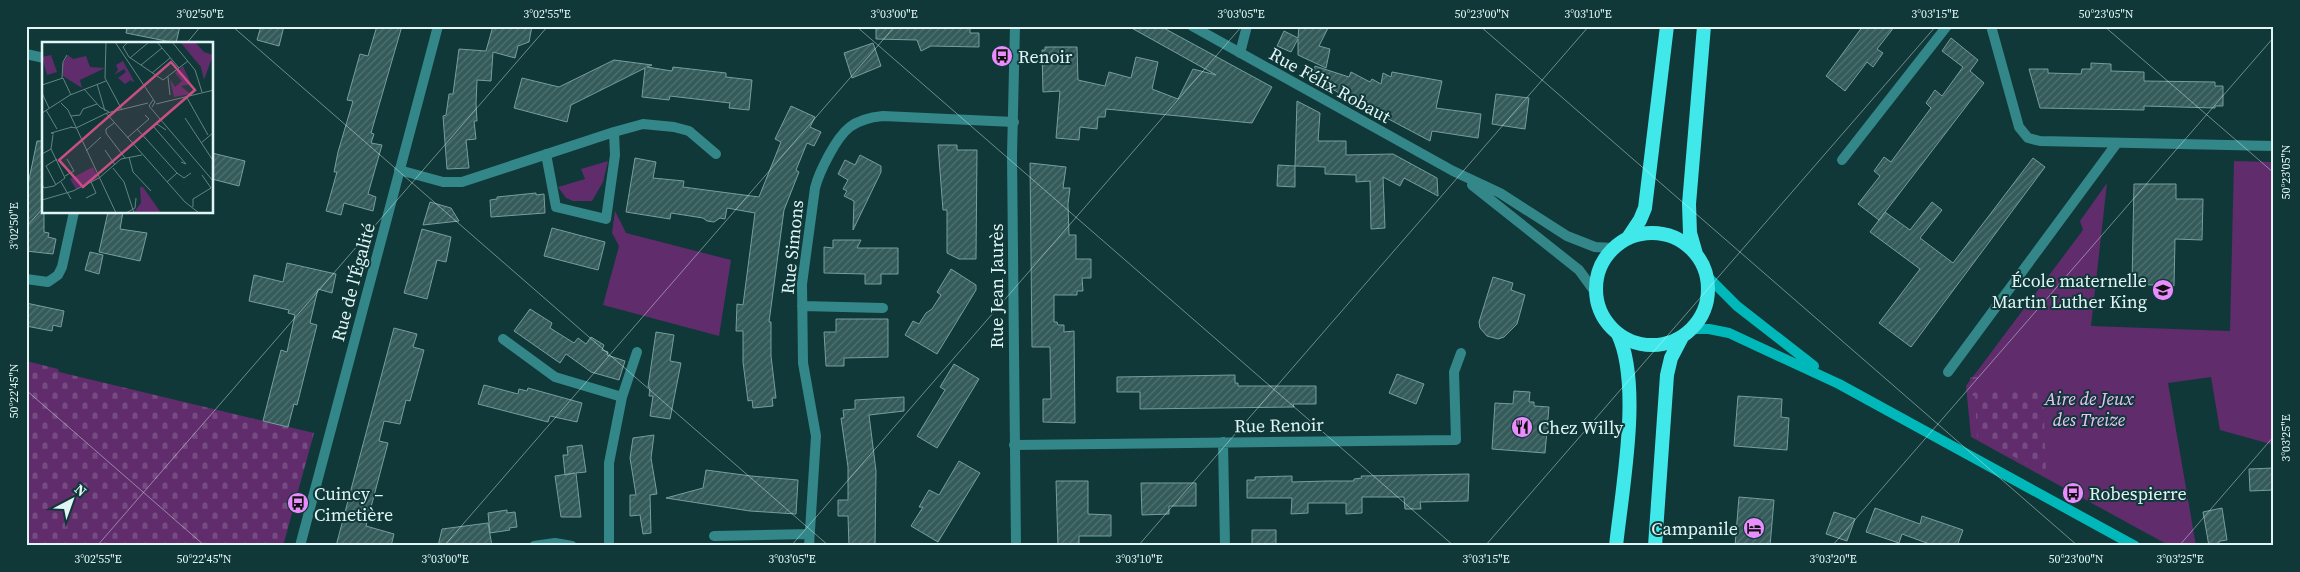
<svg xmlns="http://www.w3.org/2000/svg" width="2300" height="572" viewBox="0 0 2300 572" font-family="'Source Serif 4',serif">
  <style>
    .green { fill: #602c6c }
    .cemetery { fill: url(#cemetery-stones) }
    .building { fill: url(#building-hatch); stroke: #769e9e }
    .lines { fill: none; stroke-linecap: round; stroke-linejoin: round }
    .minor { stroke: #338788; stroke-width: 10 }
    .tertiary { stroke: #338788; stroke-width: 10 }
    .secondary { stroke: #00b8b9; stroke-width: 10 }
    .trunk { stroke: #41e8ea; stroke-width: 14 }
    .ticks { fill: none; stroke: #e0f5f4; stroke-width: 1; stroke-opacity: 0.45 }
    .labels { text-anchor: middle; dominant-baseline: central; stroke-width: 4; stroke-linejoin: round; paint-order: stroke }
    .poi-label { font-size: 18px; fill: #e0f5f4; stroke: #103838; text-anchor: start }
    .street-label { font-size: 18px; fill: #e0f5f4; stroke: #103838 }
    .park-label { font-size: 18px; font-style: italic; fill: #efc2f9; stroke: #103838 }
    .inset-road { fill: none; stroke: #638483; stroke-width: 1 }
    .view { fill: #ca4f81; fill-opacity: 0.15; stroke: #ca4f81; stroke-width: 2.5 }
    .inset-edge { fill: none; stroke: #e0f5f4; stroke-width: 2.5 }
    .neatline { fill: none; stroke: #e0f5f4; stroke-width: 2 }
    .ticks-label { font-size: 12px; text-anchor: middle; fill: #e0f5f4 }
  </style>
  <defs>
    <pattern id="cemetery-stones" width="16" height="16" patternUnits="userSpaceOnUse" patternTransform="scale(1.25)"><rect width="16" height="16" fill="#602c6c"/><path d="M2 7V4a2 2 0 0 1 4 0v3zM10 15v-3a2 2 0 0 1 4 0v3z" fill="#764b82"/></pattern>
    <pattern id="building-hatch" width="6" height="6" patternUnits="userSpaceOnUse" patternTransform="scale(1.25)"><rect width="6" height="6" fill="#345a5a"/><path d="M-1 1l2-2M0 6l6-6M5 7l2-2" fill="none" stroke="#517272"/></pattern>
  </defs>
  <rect width="100%" height="100%" fill="#103838"/>
  <path class="green" d="M608,161L603,182L592,201H573L566,198L558,187L585,179L581,169Z
    M2234,161L2274,162V445L2220,430L2211,377L2168,383L2196,546H2170L1971,437L1966,386L2083,230L2080,221L2107,183L2091,326L2230,331Z
    M615,211L626,233L731,260L719,336L603,305L619,246L612,233Z"/>
  <path class="cemetery" d="M26,361L58,369L59,372L314,433L283,546H26Z
    M1970,377H1980L1981,392L2043,389L2046,474L1977,437L1975,396L1970,395Z"/>
  <path class="building" d="M127,26H180L176,43L126,33Z
    M261,26H284L279,46L257,40Z
    M377,26H402L371,133L374,134L371,143L382,145L368,194L376,197L373,211L344,203L341,215L326,211L337,172H334L338,152L353,101L347,100L360,54L368,56Z
    M493,26H532L529,42L518,46L515,58L493,52L491,81L477,80L476,104L477,121H474L476,139L466,140L469,168L447,169L443,116L446,115L449,94H453L459,49L486,51Z
    M876,26H970V33H979V47L931,46L921,51L917,40L876,39Z
    M1128,26H1160L1272,87L1252,123L1106,109L1105,117H1098L1097,129L1080,127L1079,140L1056,138L1060,91L1043,92L1042,50H1045V47H1077L1078,80L1105,86L1109,72L1131,78L1136,57L1158,62L1152,89L1178,99L1193,69L1216,75Z
    M1299,26H1329L1319,46L1330,49L1326,68L1298,55V39L1291,52L1277,46L1284,31L1298,38Z
    M1863,26H1895L1877,49L1883,53L1873,67L1867,62L1845,91L1826,76Z
    M1951,38L1978,60L1970,71L1984,83L1879,220L1858,204L1880,176L1874,171L1884,157L1891,162L1931,108L1926,103L1935,90L1942,96L1963,67L1942,51Z
    M873,43L881,66L852,78L844,53Z
    M614,60L652,65L647,67L672,71L673,67L726,73V77L752,80L749,110L729,108L730,103L670,96L669,100L642,97L645,68L571,105L567,122L514,108L522,78L559,87Z
    M2091,63L2111,64V71L2144,72V81L2215,82V86H2223V106H2215V108L2144,106V110L2040,108L2029,69H2048V73L2081,74L2082,69H2091Z
    M1315,66L1349,77L1351,72L1370,82L1372,79L1381,84L1383,73L1391,77L1392,72L1442,81L1436,108L1481,114L1478,138L1432,131L1430,141L1313,79Z
    M1496,94L1529,98L1525,129L1492,124Z
    M1297,101L1320,113L1318,141H1346V155L1393,154L1437,178L1438,196L1404,178L1400,186L1383,177L1385,228L1371,229L1370,181L1356,182V175L1325,174V167L1295,166Z
    M791,106L815,117L810,127L821,132L814,146L807,143L796,170L799,172L784,210L769,322H771V356L776,398H772L773,406L753,408L752,400L748,401L743,362V331H736L737,304L743,305L755,213L727,208L725,219L720,218L714,222L707,221L703,218L671,213L670,219L626,212L635,158L656,162L653,178L684,181L683,187L759,197L781,142L775,139Z
    M37,141H44V232L49,233L48,237L56,239L53,254L26,251V194Z
    M938,145H957V150H977L976,259H959L947,253V210H943Z
    M212,153L245,161L239,186L212,179Z
    M860,155L881,166V172L853,230L854,201L844,196L847,191L843,189L848,180L838,174L845,160L855,165Z
    M2033,158L2045,167L1911,347L1879,323L1920,269L1870,232L1885,212L1910,230L1932,202L1942,210L1920,238L1953,263Z
    M1030,163L1066,167L1063,188H1070L1068,204L1069,235H1076V259H1091V278H1082L1083,291H1077V295H1054V322H1057L1058,325H1064V332L1074,331L1075,423L1043,422V399H1051L1050,347H1032Z
    M1278,165L1295,166V187L1277,186Z
    M2134,184H2176V199H2203L2202,240L2175,239L2174,286L2132,284Z
    M536,193V195L544,194L545,213L491,217L490,200L497,199V197Z
    M430,202L451,208L459,221L423,225Z
    M108,212H123L120,229L147,233L140,261L99,252Z
    M552,228L605,242L598,270L544,256Z
    M422,229L451,237L446,262L437,260L427,299L404,293Z
    M833,240H861L857,248H898V274H881V284H865V274L824,273V247L833,248Z
    M90,252L103,255L99,274L85,270Z
    M287,263L336,274L332,293L318,289L310,323L317,325L297,405L294,404L288,427L263,421L281,350L287,352L295,315L288,313L289,310L249,301L254,275L283,282Z
    M951,269L976,285V290L937,354L905,335L913,321L919,324L926,313L932,309L941,295L937,292Z
    M1493,277L1513,283L1511,290L1525,295L1517,324L1504,337L1498,339L1487,336L1480,328L1479,322Z
    M26,303L64,311L61,327L53,325L52,331L26,326Z
    M530,309L552,323L550,328L574,343L578,338L586,344L591,337L604,345L602,350L608,352L607,355L625,361L619,380L591,372L566,354L560,363L514,331Z
    M836,319H888V357L844,358V366H826L824,332H836Z
    M394,328L417,334L413,347L424,350L410,401L406,400L400,424L384,421L379,441L388,443L366,526L394,534L391,546H336Z
    M656,332L674,335L670,361L681,363L670,419L650,416L653,396H649L650,388L648,387Z
    M954,364L979,379L937,448L917,436L945,390L940,387Z
    M1397,374L1424,384L1416,404L1389,393Z
    M1235,375V383H1238V386H1316V404H1293L1294,407L1140,409V392H1117V377Z
    M484,385L518,394L519,389L527,391L528,388L582,403L577,422L550,416L548,422L478,404Z
    M1514,391L1530,392L1529,402H1534V406L1549,407L1545,453L1492,449L1495,403L1513,404Z
    M1738,396L1782,399L1781,417L1789,418L1787,450L1734,446Z
    M904,397V411L869,415L876,471L875,546H849L848,516H838V500H848V467L841,418H844L843,410L855,409V400Z
    M654,435L651,458L657,494L650,495L651,533L643,534L640,515L630,516V495H636L630,458L633,438Z
    M582,445L586,472L576,473L581,517H561L555,476L575,473L565,475L563,455H568L567,447Z
    M959,461L980,473L938,542L911,526L923,507H919L929,490L939,495Z
    M2274,468V490L2250,491L2249,469Z
    M706,470L751,476L798,480L796,514L750,511L666,498L703,488Z
    M1469,474L1468,501L1420,502L1421,509H1405L1404,497H1362V513L1346,514V503H1308V513L1291,514L1292,498H1247V480H1255V477L1292,476V482L1327,481H1354V479L1362,478L1361,476Z
    M1056,481H1088V514L1111,515V536H1079V546H1058Z
    M1141,483H1196V506H1169V514L1142,515Z
    M1739,497L1774,500L1770,546H1735Z
    M1875,508L1920,524L1922,516L1963,530L1957,546H1935L1902,534L1899,543L1866,532Z
    M2222,508L2227,540L2220,541L2216,546H2209L2203,512Z
    M507,510V513L515,512L517,527L509,528L510,530L490,533L488,513Z
    M1834,512L1855,519L1847,541L1826,534Z
    M488,523L492,546H438L442,529Z
    M1252,530H1276V546H1252Z"/>
  <g class="lines">
    <path class="minor" d="M1015,26L1012,155L1016,546
      M1991,26L2019,127L2028,138L2040,141L2274,146
      M1240,53L1247,26
      M26,54L44,58
      M546,154L556,207L606,219L615,155L614,132
      M1842,160L1947,26
      M399,170L443,182H462L614,132L643,124L674,127L689,131L716,154
      M26,279L48,282L58,275L62,267L74,212
      M802,306L883,308
      M503,339L555,377L622,397
      M1948,372L2117,143
      M1223,442L1225,546
      M1014,445L1456,440L1454,372L1461,353
      M714,536L809,534
      M534,546L555,543L572,546
      M609,546V463L622,397L637,352
      M809,546L816,436L803,363L802,284L815,188C818,176 823,166 829,155C843,129 853,119 883,116L1014,122"/>
    <path class="tertiary" d="M1192,26L1453,171L1500,193L1567,236L1595,247L1613,248
      M1472,185L1579,270L1595,292
      M300,546L438,26"/>
    <path class="secondary" d="M1706,275L1737,306L1814,366
      M1692,329H1709L1729,333L1839,384L2135,546"/>
    <path class="trunk" d="M1596 289a56 56 0 1 1 112 0a56 56 0 1 1-112 0Z
      M1628,238L1640,220L1645,208L1667,26
      M1696,254L1690,233L1689,204L1704,26
      M1616,546C1622,489 1642,385 1618,334
      M1655,546L1667,375L1671,358L1682,337"/>
  </g>
  <path class="ticks" d="M232,26L829,546M856,26L1454,546M1480,26L2078,546M2104,26L2274,173M186,44L201,26M26,227L44,207M26,390L205,546M97,546L548,26M444,546L895,26M791,546L1242,26M1138,546L1589,26M1485,546L1936,26M1832,546L2274,37M2179,546L2274,436"/>
  <defs>
    <g id="bus-disc" transform="scale(1.125)"><circle r="9.5" fill="#e98dfe" stroke="#103838"/><path d="M-5-6H5V4H4V6H2V4H-2V6H-4V4H-5ZM-3.5-4V0h7V-4ZM-3.5 1.2v1.5H-2V1.2ZM2 1.2v1.5H3.5V1.2Z" fill="#111"/></g>
    <g id="school-disc" transform="scale(1.125)"><circle r="9.5" fill="#e98dfe" stroke="#103838"/><path d="M0-5L7-2L0 1L-7-2ZM-4 1L0 2.5L4 1V4Q0 6-4 4Z" fill="#111"/></g>
    <g id="restaurant-disc" transform="scale(1.125)"><circle r="9.5" fill="#e98dfe" stroke="#103838"/><path d="M-5-6h1v4h1v-4h1v4h1v-4h1v5L-1.5 .5V6h-2V.5L-5-1ZM5-6V6H3V1.5H1.5Q1.5-4 5-6Z" fill="#111"/></g>
    <g id="hotel-disc" transform="scale(1.125)"><circle r="9.5" fill="#e98dfe" stroke="#103838"/><path d="M-6-4.5h1.5V1H6V5H4.5V3h-9V5H-6ZM-4 0a1.8 1.8 0 1 1 3.6 0ZM.5 0V-2.5h3Q6-2.5 6 0Z" fill="#111"/></g>
  </defs>
  <g fill-rule="evenodd">
    <use href="#bus-disc" x="1002" y="56"/>
    <use href="#school-disc" x="2163" y="290"/>
    <use href="#restaurant-disc" x="1522" y="427"/>
    <use href="#bus-disc" x="2073" y="493"/>
    <use href="#bus-disc" x="298" y="503"/>
    <use href="#hotel-disc" x="1754" y="528"/>
  </g>
  <g class="labels">
    <g class="poi-label">
      <text x="1018" y="56">Renoir</text>
      <text x="2147" y="280" text-anchor="end">École maternelle<tspan x="2147" dy="21">Martin Luther King</tspan></text>
      <text x="1538" y="427">Chez Willy</text>
      <text x="314" y="493">Cuincy –<tspan x="314" dy="21">Cimetière</tspan></text>
      <text x="2089" y="493">Robespierre</text>
      <text x="1738" y="528" text-anchor="end">Campanile</text>
    </g>
    <g class="street-label">
      <text transform="translate(1330 85) rotate(29)">Rue Félix Robaut</text>
      <text transform="translate(792 247) rotate(-84)">Rue Simons</text>
      <text transform="translate(353 282) rotate(-75)">Rue de l'Égalité</text>
      <text transform="translate(996 286) rotate(-90)">Rue Jean Jaurès</text>
      <text transform="translate(1279 425) rotate(-1)">Rue Renoir</text>
    </g>
    <g class="park-label">
      <text x="2089" y="398">Aire de Jeux<tspan x="2089" dy="21">des Treize</tspan></text>
    </g>
  </g>
  <g transform="translate(42 42)">
    <rect width="171" height="171" fill="#103838"/>
    <path d="M9,13L15,30L5,33L0,15ZM26,13L31,17L44,14L48,25L63,26L38,38L40,46L21,34L20,23ZM81,19L92,39L91,40L89,38L83,42L76,36L84,30L82,27L72,33L76,28L74,23ZM141,24L149,42L139,44L148,52L132,55L128,37L133,45L140,39L133,31ZM98,145H101L119,171L92,170L99,161Z" fill="#602c6c"/>
    <path d="M138,0H153L162,10L171,13L162,38L159,25Z" fill="#602c6c"/>
    <path d="M51,125L56,136L34,147L28,137Z" fill="#602c6c"/>
    <path class="inset-road" d="M64,0L63,36L80,68M73,0L113,60L110,65M86,0L81,5L87,15L121,38L146,19M115,0L137,26M130,0L153,28L160,50M88,16L107,0M99,23L120,6M110,31L128,16M126,35L128,53M20,36L21,20L25,13M55,42L63,69M0,43L21,36L29,53M42,47L58,65L67,70M0,51L7,66M144,54L166,93M111,58L107,64L172,140M19,61L26,68L74,171M114,62L172,48M4,68L15,87M0,71L28,53L64,39M64,71L143,160L157,171M29,74L38,73L41,67L55,62M143,76L172,120M72,81L64,87V91L83,116M29,85L34,86L65,71L106,61M95,87L135,131M124,88L115,82L111,84L144,122L139,120M12,92L9,91L30,85M85,96L107,77L103,73M159,101L172,90M63,108L73,123M44,109L59,95M0,112L9,107L11,93M87,115L91,130L109,149M71,126L82,140L92,171M23,134L32,129L25,117M57,136L79,117L100,113M19,140L29,157M125,140L135,131L142,136L149,131M0,142L2,146L12,144L23,136L9,107M14,143L4,124L15,117M44,156L54,151L49,140M0,158L31,149L57,136M151,165V157L169,146L160,133M84,171L93,166L94,156"/>
    <path class="view" d="M129,20L153,48L41,145L17,118Z"/>
    <rect width="171" height="171" class="inset-edge"/>
  </g>
  <rect width="2300" height="572" fill="none" stroke="#103838" stroke-width="55"/>
  <g transform="translate(72 500) rotate(41)" stroke="#103838" stroke-width="4" paint-order="stroke">
  <path d="M0-4L9 19L0 12L-9 19Z" fill="#e0f5f4"/>
  <text y="-8" font-size="14" font-weight="bold" text-anchor="middle" fill="#e0f5f4">N</text>
  </g>
  <rect x="28" y="28" width="2244" height="516" class="neatline"/>
  <g class="ticks-label">
    <text x="200" y="18">3°02'50"E</text>
    <text x="547" y="18">3°02'55"E</text>
    <text x="894" y="18">3°03'00"E</text>
    <text x="1241" y="18">3°03'05"E</text>
    <text x="1482" y="18">50°23'00"N</text>
    <text x="1588" y="18">3°03'10"E</text>
    <text x="1935" y="18">3°03'15"E</text>
    <text x="2106" y="18">50°23'05"N</text>
    <text transform="translate(2286 172) rotate(-90)" y="4">50°23'05"N</text>
    <text transform="translate(14 226) rotate(-90)" y="4">3°02'50"E</text>
    <text transform="translate(14 391) rotate(-90)" y="4">50°22'45"N</text>
    <text transform="translate(2286 438) rotate(-90)" y="4">3°03'25"E</text>
    <text x="98" y="563">3°02'55"E</text>
    <text x="204" y="563">50°22'45"N</text>
    <text x="445" y="563">3°03'00"E</text>
    <text x="792" y="563">3°03'05"E</text>
    <text x="1139" y="563">3°03'10"E</text>
    <text x="1486" y="563">3°03'15"E</text>
    <text x="1833" y="563">3°03'20"E</text>
    <text x="2076" y="563">50°23'00"N</text>
    <text x="2180" y="563">3°03'25"E</text>
  </g>
</svg>
